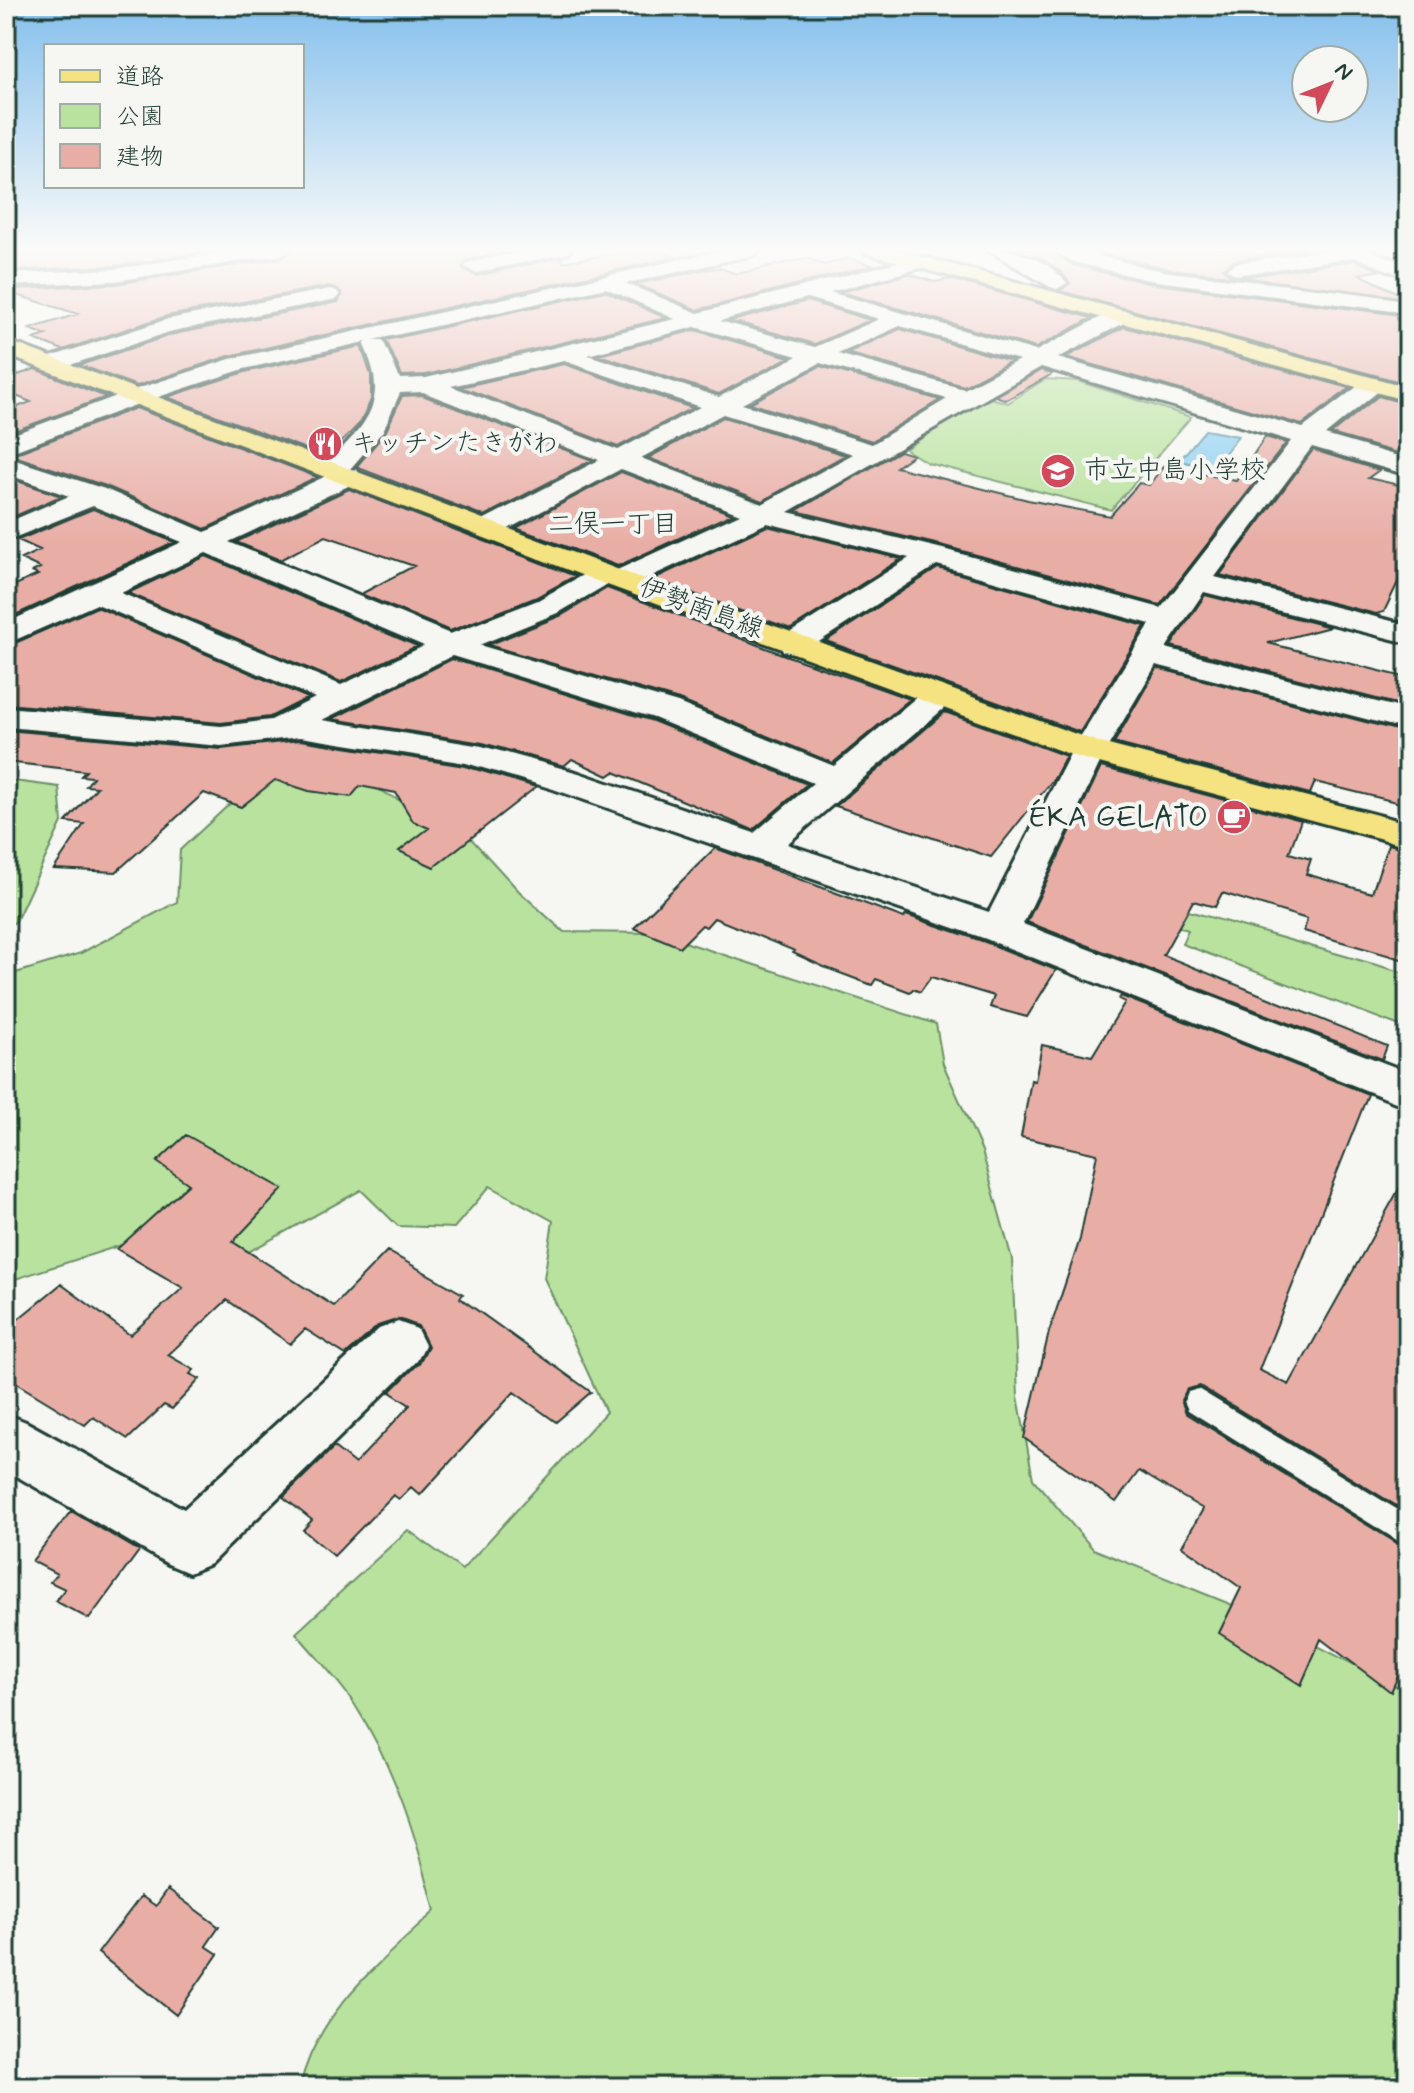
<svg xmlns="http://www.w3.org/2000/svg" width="1414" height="2093" viewBox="0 0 1414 2093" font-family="Mynerve,'Klee One',sans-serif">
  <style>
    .built { fill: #f2e0db }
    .green { fill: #b9e29e; stroke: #6c9069; stroke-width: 2 }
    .water { fill: #8fd0f1; stroke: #6295a5; stroke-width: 2 }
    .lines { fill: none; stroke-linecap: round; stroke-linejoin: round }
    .stream { fill: #6295a5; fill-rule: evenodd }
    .building { fill: #e8aea6; stroke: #1f3d34; stroke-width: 2 }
    .lane-casing { stroke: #1f3d34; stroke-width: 6 }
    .street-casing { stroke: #1f3d34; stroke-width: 6 }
    .secondary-casing { stroke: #1f3d34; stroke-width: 6 }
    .primary-casing { stroke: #1f3d34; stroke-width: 6 }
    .lane { fill: #f6f6f2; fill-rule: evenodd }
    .street { fill: #f6f6f2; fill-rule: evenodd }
    .secondary { fill: #f6f6f2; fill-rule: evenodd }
    .primary { fill: #f5e381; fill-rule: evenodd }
    .labels { text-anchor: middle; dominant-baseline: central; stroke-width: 8; stroke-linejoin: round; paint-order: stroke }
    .far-poi-label { font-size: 26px; fill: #1f3d34; stroke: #f6f6f2; text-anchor: start }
    .far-neighbourhood-label { font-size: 26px; fill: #1f3d34; stroke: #f6f6f2 }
    .far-street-label { font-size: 26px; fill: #1f3d34; stroke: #f6f6f2 }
    .poi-label { font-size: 30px; fill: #1f3d34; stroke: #f6f6f2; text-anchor: end }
  </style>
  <rect width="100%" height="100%" fill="#f6f6f2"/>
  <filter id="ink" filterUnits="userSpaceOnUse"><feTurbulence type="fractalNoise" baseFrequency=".0125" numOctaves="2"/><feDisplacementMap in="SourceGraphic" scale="16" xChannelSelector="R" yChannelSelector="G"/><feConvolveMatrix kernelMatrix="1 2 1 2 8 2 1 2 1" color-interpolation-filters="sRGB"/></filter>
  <g filter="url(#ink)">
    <path class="built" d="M800,249H825L844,256L763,278L727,266Z"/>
    <path class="green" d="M1045,379L1077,381L1191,417L1111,510L928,463L905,449L987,397L1008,403Z
      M261,775L363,782L467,834L519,891L564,932L657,933L936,1024L943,1064L982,1151L1012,1259L1018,1396L1033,1479L1093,1549L1255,1614L1408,1692V2087H300C316,2012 382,1961 435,1911C417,1839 395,1767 355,1705C338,1679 315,1656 296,1633L408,1530L462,1570L606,1412L544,1278L553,1221L490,1186L454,1228L398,1226L361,1190L232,1261L134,1241L6,1282V976L81,953L177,902L180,850Z
      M6,780L59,787L62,822L16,921L6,928Z
      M1129,894L1408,974V1029L1182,944L1188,930L1118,905Z"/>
    <path class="water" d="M1205,430L1238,436L1213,468L1179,461Z"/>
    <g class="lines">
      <path class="stream" d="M125,260H176L179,262L176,264L127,263Z"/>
    </g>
    <path class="building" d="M6,249H223L115,266L6,271Z
      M294,249H518L467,260L462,268L476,276L562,257L563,262L638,249H659L676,257L229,356L137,386L80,365L174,334L338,302L342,293L329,286L167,316L63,350L34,339L46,335L30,329L78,314L7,292L17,289L115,284L281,258Z
      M1015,249H1047L1073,265L1148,283L1408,316V384L1060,291L1070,283L1061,272L1042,259Z
      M1082,249H1309L1234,260L1223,268L1232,276L1170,269Z
      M807,258L824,265L848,258L873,265L698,310L636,284L702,270L720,268L737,274Z
      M1355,260L1380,270L1360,274L1408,298L1242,277Z
      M908,274L935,282L950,279L1092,318L1036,348L841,292Z
      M605,291L666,318L426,375L402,376L386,340Z
      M807,301L870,320L815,344L732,321Z
      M1124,327L1350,388L1302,425L1066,357Z
      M900,329L1011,361L964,386L847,353Z
      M695,330L789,357L719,394L599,355Z
      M361,346L371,375V400L361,422L327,457L167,397L245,372Z
      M564,364L692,408L618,447L461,387Z
      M820,366L940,400L872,441L750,403Z
      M35,369L106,397L6,434V411L31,402L6,392V379Z
      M1041,370L1052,374L1006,400L996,396Z
      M422,395L592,460L484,516L356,467L385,433L402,396Z
      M1378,396L1408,404V448L1401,454L1331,434Z
      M136,408L317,477L205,529L106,486L11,455Z
      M723,417L845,455L762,501L648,458Z
      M1265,437L1286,443L1160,605L944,546L796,511L900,451L913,455L896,467L1028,500L1110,516L1139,483L1149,485L1164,465L1236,481Z
      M1313,450L1379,470L1368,478L1408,487V561L1384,612L1376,614L1220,575Z
      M621,472L732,514L618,566L516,528Z
      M6,477L61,496L6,520Z
      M349,489L575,576L537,597L450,631L361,594L414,566L326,536L280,560L236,542Z
      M93,509L174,542L11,617L6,614V589L38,575L32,572L40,568L21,559L40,550L18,540Z
      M767,526L901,559L791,629L653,579Z
      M206,556L250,575L417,646L341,682L128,593Z
      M938,568L1145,626L1080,732L826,641Z
      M607,588L782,654L910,699L833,763L679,700L488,645L562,615Z
      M1205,595L1330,627L1268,643L1408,678V707L1171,646Z
      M97,607L308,698L270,717L221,723L6,704V647Z
      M452,659L653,721L807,784L753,830L614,772L608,776L572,759L564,766L483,743L332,719Z
      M1157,668L1408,733V805L1315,782L1310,794L1114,743Z
      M945,712L1066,756L1055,777L991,857L836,806Z
      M6,730L221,749L300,740L465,766L536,787L434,867L399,851L429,828L413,821L396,793L360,786L351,797L309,791L275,780L241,807L204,793L116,872L54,869L84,824L66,822L97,787L86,786L93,777L81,776L86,771L6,762Z
      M1101,767L1301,820L1289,853L1311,859L1306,874L1372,893L1388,844L1408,849V961L1304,931L1307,919L1222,893L1215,907L1193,901L1163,955L1387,1046L1382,1059L1027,922Z
      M715,848L904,918L906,915L985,942L1056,970L1027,1017L990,1007L994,996L931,977L920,992L913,989L910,992L876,979L872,985L824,967L793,953L795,951L714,918L706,927L702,925L680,947L634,928Z
      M1121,996L1368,1094L1259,1370L1289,1385L1408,1173V1488L1400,1508L1200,1386L1187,1389L1181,1400L1186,1413L1408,1550V1654L1391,1692L1321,1639L1301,1685L1219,1633L1241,1588L1182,1546L1203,1509L1139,1471L1116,1502L1024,1438L1049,1332L1080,1239L1097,1154L1021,1137L1031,1080L1035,1081L1042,1045L1092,1056L1125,1002L1119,999Z
      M186,1135L283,1189L233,1242L334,1306L387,1251L463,1294L460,1298L591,1392L556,1422L514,1392L420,1495L411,1487L399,1499L393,1495L334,1556L303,1530L312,1520L283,1497L334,1447L355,1464L410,1405L390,1392L419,1363L428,1346L418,1326L399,1319L378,1326L346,1355L305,1329L290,1344L227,1300L168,1355L194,1370L190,1374L200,1379L172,1409L164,1405L128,1439L93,1417L85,1425L6,1377V1329L61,1284L130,1335L183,1288L117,1249L189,1184L157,1162Z
      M71,1511L139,1551L89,1619L55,1601L65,1589L50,1582L57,1574L32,1561Z
      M168,1889L219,1927L206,1946L218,1954L176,2015L98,1953L141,1896L156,1906Z"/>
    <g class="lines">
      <g class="lane-casing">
        <path id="lane" d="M1198,1389L1408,1516V1547L1188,1410L1184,1401L1188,1392Z"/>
      </g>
      <g class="street-casing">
        <path id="street" d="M243,249H291L281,255L115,281L6,286V274L115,269Z
          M533,249H571L568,253L475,273L465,267L468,263Z
          M1050,249C1091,249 1130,266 1170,272C1249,282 1329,287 1408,301V313L1148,280L1074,262Z
          M1330,249H1369L1408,265V278L1355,257L1236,275L1226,269L1236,263Z
          M921,256L928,258L931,262L928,266L830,292L1036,351L1112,311H1128L1131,316L1128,321L1058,358L1303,428L1366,380H1382L1386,385L1325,435L1408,459V475L1312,447L1215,577L1408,625V643L1204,592L1166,648L1408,710V730L1156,665L1106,750L1023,924L1408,1072V1107L986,939L553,789L466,763L300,737L221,746L6,727V707L221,726L271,720L315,698L97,604L6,644V623L182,542L93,506L6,541V523L69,496L6,474V457L105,489L205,532L326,476L319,470C325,461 334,455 342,448C377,414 384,389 364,345L367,340H383L400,379L426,378L675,319L601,286L598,282L601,278L608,276L698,313ZM807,298L879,319L815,347L720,321ZM900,326L1019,360L964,389L838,354ZM695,327L797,356L719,397L588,355ZM564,361L700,407L618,450L451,386ZM820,363L947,399L872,444L742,404ZM1041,367L1291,441L1161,608L943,549L788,512ZM423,392L599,460L477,523L473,529L477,535L487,537L497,535L621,469L740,514L617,570L605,565L595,568L538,600L450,634L229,542L357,482L361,476L357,470L350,469L383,431L400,393ZM723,414L853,454L762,504L641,458ZM767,523L909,558L783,637L778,644L783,651L794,653L805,651L937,565L1150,624L1072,750L989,912L787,844L949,704L954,697L949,690L937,687L925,690L834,766L678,703L479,645L560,612L608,584L620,589L630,586ZM206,553L424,646L341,685L121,593ZM452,656L654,718L813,783L754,833L579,773L482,746L322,720Z
          M330,289L337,291L340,295L337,299L173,331L52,371L44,369L41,364L44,359L168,319Z
          M398,1322L417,1329L425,1345L417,1361L210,1564L189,1573L168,1564L6,1470V1414L26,1422L184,1509L379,1329Z"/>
      </g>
      <g class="secondary-casing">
        <path id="secondary" d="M727,249H764L754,255L244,369L146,401L6,454V437L130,391L230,359Z
          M986,249C1016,249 1048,259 1067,283L1057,289L1050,287Z"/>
      </g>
      <g class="primary-casing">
        <path id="primary" d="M862,249H894L1408,387V401L865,253Z
          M6,340L630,574L1101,743L1408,823V846L1077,757L610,586L6,355Z"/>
      </g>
      <use href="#lane" class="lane"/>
      <use href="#street" class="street"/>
      <use href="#secondary" class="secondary"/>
      <use href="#primary" class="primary"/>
    </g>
  </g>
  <linearGradient id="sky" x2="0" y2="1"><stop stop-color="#84bfec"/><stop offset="0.46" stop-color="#fbfbf9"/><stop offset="1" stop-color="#fbfbf9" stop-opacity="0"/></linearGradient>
  <rect width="1414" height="542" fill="url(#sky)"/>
  <defs>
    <g id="restaurant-disc" transform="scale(1.8)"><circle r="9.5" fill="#d1495b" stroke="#f6f6f2"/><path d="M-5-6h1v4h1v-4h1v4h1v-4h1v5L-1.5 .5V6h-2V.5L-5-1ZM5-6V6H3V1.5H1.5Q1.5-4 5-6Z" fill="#fff"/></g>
    <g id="school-disc" transform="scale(1.8)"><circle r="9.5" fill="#d1495b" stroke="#f6f6f2"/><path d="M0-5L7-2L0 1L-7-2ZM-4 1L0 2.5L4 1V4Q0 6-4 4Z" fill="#fff"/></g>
    <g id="cafe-disc" transform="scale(1.8)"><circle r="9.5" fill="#d1495b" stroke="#f6f6f2"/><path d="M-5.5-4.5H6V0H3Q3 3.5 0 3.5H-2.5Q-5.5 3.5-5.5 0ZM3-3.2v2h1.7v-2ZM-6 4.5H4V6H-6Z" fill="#fff"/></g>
  </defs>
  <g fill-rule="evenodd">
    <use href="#restaurant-disc" x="325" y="444"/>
    <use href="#school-disc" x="1058" y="471"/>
    <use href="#cafe-disc" x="1234" y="817"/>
  </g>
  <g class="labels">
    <g class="far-poi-label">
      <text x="351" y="444">キッチンたきがわ</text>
      <text x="1084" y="471">市立中島小学校</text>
    </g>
    <g class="far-neighbourhood-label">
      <text x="613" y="525">二俣一丁目</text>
    </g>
    <g class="far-street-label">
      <text transform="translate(701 609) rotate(20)">伊勢南島線</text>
    </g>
    <g class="poi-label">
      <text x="1208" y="817">ÉKA GELATO</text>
    </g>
  </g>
  <rect width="1414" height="2093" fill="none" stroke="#f6f6f2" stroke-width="32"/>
  <rect x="16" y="16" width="1382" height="2061" fill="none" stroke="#1f3d34" stroke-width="3" filter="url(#ink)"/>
  <rect x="44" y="44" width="260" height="144" fill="#f6f6f2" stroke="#a0aca6" stroke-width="2"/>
  <rect x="60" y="70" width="40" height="12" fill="#f5e381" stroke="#a0aca6" stroke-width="2"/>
  <text x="116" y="84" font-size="24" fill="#1f3d34">道路</text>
  <rect x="60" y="104" width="40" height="24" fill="#b9e29e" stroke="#a0aca6" stroke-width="2"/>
  <text x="116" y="124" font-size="24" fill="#1f3d34">公園</text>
  <rect x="60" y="144" width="40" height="24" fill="#e8aea6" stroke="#a0aca6" stroke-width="2"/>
  <text x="116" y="164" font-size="24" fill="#1f3d34">建物</text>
  <g transform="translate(1330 84) rotate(47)"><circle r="38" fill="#f6f6f2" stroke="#a0aca6" stroke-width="2"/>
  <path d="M0-6L14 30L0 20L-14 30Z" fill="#d1495b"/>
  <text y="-12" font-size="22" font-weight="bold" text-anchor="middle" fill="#1f3d34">N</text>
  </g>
</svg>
